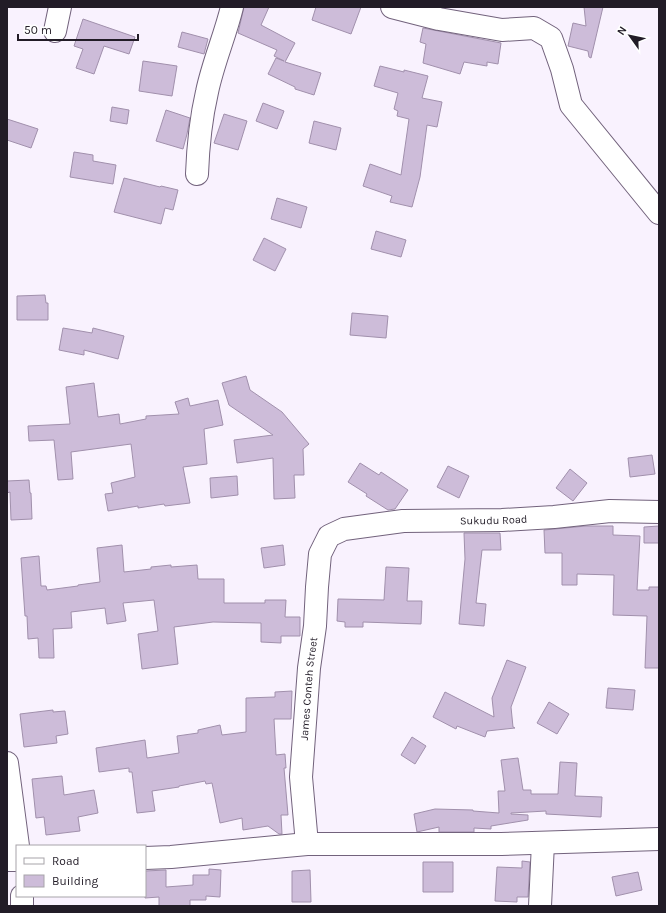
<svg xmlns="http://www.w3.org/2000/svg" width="666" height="913" viewBox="0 0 666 913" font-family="Karla,sans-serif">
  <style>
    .building { fill: #cdbcd9; stroke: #a190ac }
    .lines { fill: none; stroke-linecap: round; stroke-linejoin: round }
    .minor-casing { stroke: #72627c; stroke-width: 24 }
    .major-casing { stroke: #72627c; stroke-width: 24 }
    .minor { stroke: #fff; stroke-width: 22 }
    .major { stroke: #fff; stroke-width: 22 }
    .labels { text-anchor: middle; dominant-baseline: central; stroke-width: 4; stroke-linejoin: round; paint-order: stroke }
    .street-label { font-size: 11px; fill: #221c27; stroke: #fff }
  </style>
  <rect width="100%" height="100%" fill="#f9f2fe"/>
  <path class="building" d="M244,7H269L261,25L295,43L285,62L321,73L314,95L295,89V87L268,74L276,58L284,61L274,56L277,50L238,33Z
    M316,7H361L351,34L312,20Z
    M584,7H603L591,58L589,57L588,51L568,46L573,23L586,26Z
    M83,19L135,37L129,54L104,46L94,74L76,68L83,49L74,46Z
    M423,28L501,43L498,64L487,62V66L464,62L460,74L423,63L426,44L420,42Z
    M182,32L208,39L204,54L178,47Z
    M143,61L177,66L172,96L139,91Z
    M380,66L404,72V70L428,76L422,98L442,102L437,127L427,125L420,177L412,207L390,202L392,196L363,186L370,164L401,175L409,119L397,116L398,111L394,109L398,93L374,86Z
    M263,103L284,111L277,129L256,121Z
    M112,107L129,110L127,124L110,121Z
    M166,110L190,118L187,134L183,149L156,141Z
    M224,114L247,121L238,150L214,143Z
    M7,119L38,129L31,148L7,140Z
    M314,121L341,128L336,150L309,143Z
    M74,152L93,155V161L116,165L113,184L70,177Z
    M124,178L160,187L161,186L178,190L173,210L165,208L161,224L114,212Z
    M277,198L307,207L301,228L271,219Z
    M376,231L406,240L401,257L371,249Z
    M264,238L286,249L275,271L253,260Z
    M45,295L46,303H48V320H17V296Z
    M352,313L388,316L386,338L350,335Z
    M63,328L92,333L93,328L124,336L118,359L84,350V355L59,350Z
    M246,376L250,390L282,412L309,444L303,449L304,475H294L295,498L274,499L273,458L237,463L234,440L273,435L229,405L222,383Z
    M94,383L98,417L119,414L120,424L146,419V416L179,414L175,402L188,398L190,406L218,400L223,425L204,429L207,464L183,467L190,503L165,506L164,504L138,508V506L108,511L105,494L113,493L111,483L135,477L131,444L71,452L73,479L58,480L54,440L29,441L28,426L70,424L66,387Z
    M652,455L655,474L630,477L628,458Z
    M360,463L379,475L381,472L408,490L395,509L388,510L366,496L367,494L348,482Z
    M448,466L469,476L459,498L437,487Z
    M570,469L587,483L573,501L556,488Z
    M237,476L238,495L211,498L210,478Z
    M29,480L30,493H31L32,519L11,520L10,492L7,493V481Z
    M586,526H613V535L640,536L637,590H649V587H659V668H645L647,616L613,615L614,575L577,574V585H562V553H545L544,530Z
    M659,526V543H644V527Z
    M464,533H500L501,550H482L476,603L486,604L484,626L459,624L465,559Z
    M122,545L124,572L151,569V567L171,565V567L197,565L198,579H224V603H265V600H286L285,617H300V636H281V643L261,642V623L213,622L174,627L178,664L142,669L138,634L158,631L154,600L123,603L126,621L107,624L105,608L71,612L72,628L53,629L54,658H39L38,638L28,639L27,616H25L21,558L39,556L41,586H46L47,590L78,586V585L100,582L97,548Z
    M283,545L285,565L264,568L261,548Z
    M386,567L409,568L407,601H422L421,624L363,622V627H345V622L337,621L338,599L384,600Z
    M507,660L526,667L511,707L513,727L515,728L487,731L485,737L457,726L456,729L433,717L445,692L494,717L492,698Z
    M608,688L635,690L633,710L606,708Z
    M292,691L291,719H274L276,755L285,754L286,768H284L288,815H281L282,834H279L268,826L243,830L242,818L220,823L212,783L206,784L205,781L179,786V787L152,791L155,811L137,813L132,772H129V768L99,772L96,748L145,740L147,758L179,753L177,736L198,733V730L220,725L222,735L246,732V698L275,697V692Z
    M549,702L569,714L557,734L537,723Z
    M53,710V712L65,711L68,734L56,736L57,743L24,747L20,714Z
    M412,737L426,746L415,764L401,755Z
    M518,758L523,790H531V794H558L560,762L577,763L575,796L602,797L601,817L546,814V811L511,813V814L528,815V820L491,826V829L474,828V832H439V827L417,832L414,814L435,809L473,810V811L499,813L498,791H505L501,760Z
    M62,776L64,795L94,790L98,813L78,817L80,831L46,835L44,817L36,818L32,779Z
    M522,861L530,862L528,897H517V902L495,901L497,867L522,868Z
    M423,862H453V892H423Z
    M209,869L221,870L220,897L206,896V900H190V906H159V897L145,898V871L166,870V887L193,885V875H209Z
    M310,870L311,902H292V871Z
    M638,872L642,890L616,896L612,877Z"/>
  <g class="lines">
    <g class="minor-casing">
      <g id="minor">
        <path d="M392,7L439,19L502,30L534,28L551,38L562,69L571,105L659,213"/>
        <path d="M55,31L60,7"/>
        <path d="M197,174C198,147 201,118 207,92C213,63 225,36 232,7"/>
        <path d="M7,763L18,846"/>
        <path id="s1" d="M307,844L301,777L309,668L315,626L317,587L320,554L329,536L344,529L403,521L502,520L554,517L610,511L659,512"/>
        <path d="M22,896V906"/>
        <path d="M540,906L543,843"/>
      </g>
    </g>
    <g class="major-casing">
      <path id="major" d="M145,858L171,857L307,844H501L659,839
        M7,860H17"/>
    </g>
    <use href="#minor" class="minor"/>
    <use href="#major" class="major"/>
  </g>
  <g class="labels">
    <g class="street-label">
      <text stroke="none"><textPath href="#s1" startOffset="478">Sukudu Road</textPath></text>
      <text stroke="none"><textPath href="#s1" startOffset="156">James Conteh Street</textPath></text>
    </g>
  </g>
  <rect width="666" height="913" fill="none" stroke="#221c27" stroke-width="16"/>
  <rect x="16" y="845" width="130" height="52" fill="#ffffff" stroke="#a7a4a9"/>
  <rect x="24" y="858" width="20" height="6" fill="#ffffff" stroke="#a7a4a9"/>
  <text x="52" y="865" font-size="12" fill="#221c27">Road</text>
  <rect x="24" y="875" width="20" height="12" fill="#cdbcd9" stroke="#a7a4a9"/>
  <text x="52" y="885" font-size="12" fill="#221c27">Building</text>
  <g transform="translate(630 36) rotate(303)" stroke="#ffffff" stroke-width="3" paint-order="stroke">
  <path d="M0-3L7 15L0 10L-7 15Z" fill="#221c27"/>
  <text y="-6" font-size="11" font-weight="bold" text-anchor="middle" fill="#221c27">N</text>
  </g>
  <path d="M18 34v6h120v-6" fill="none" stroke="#221c27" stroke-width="2"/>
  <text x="24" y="34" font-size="12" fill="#221c27" stroke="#ffffff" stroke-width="3" paint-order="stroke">50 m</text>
</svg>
